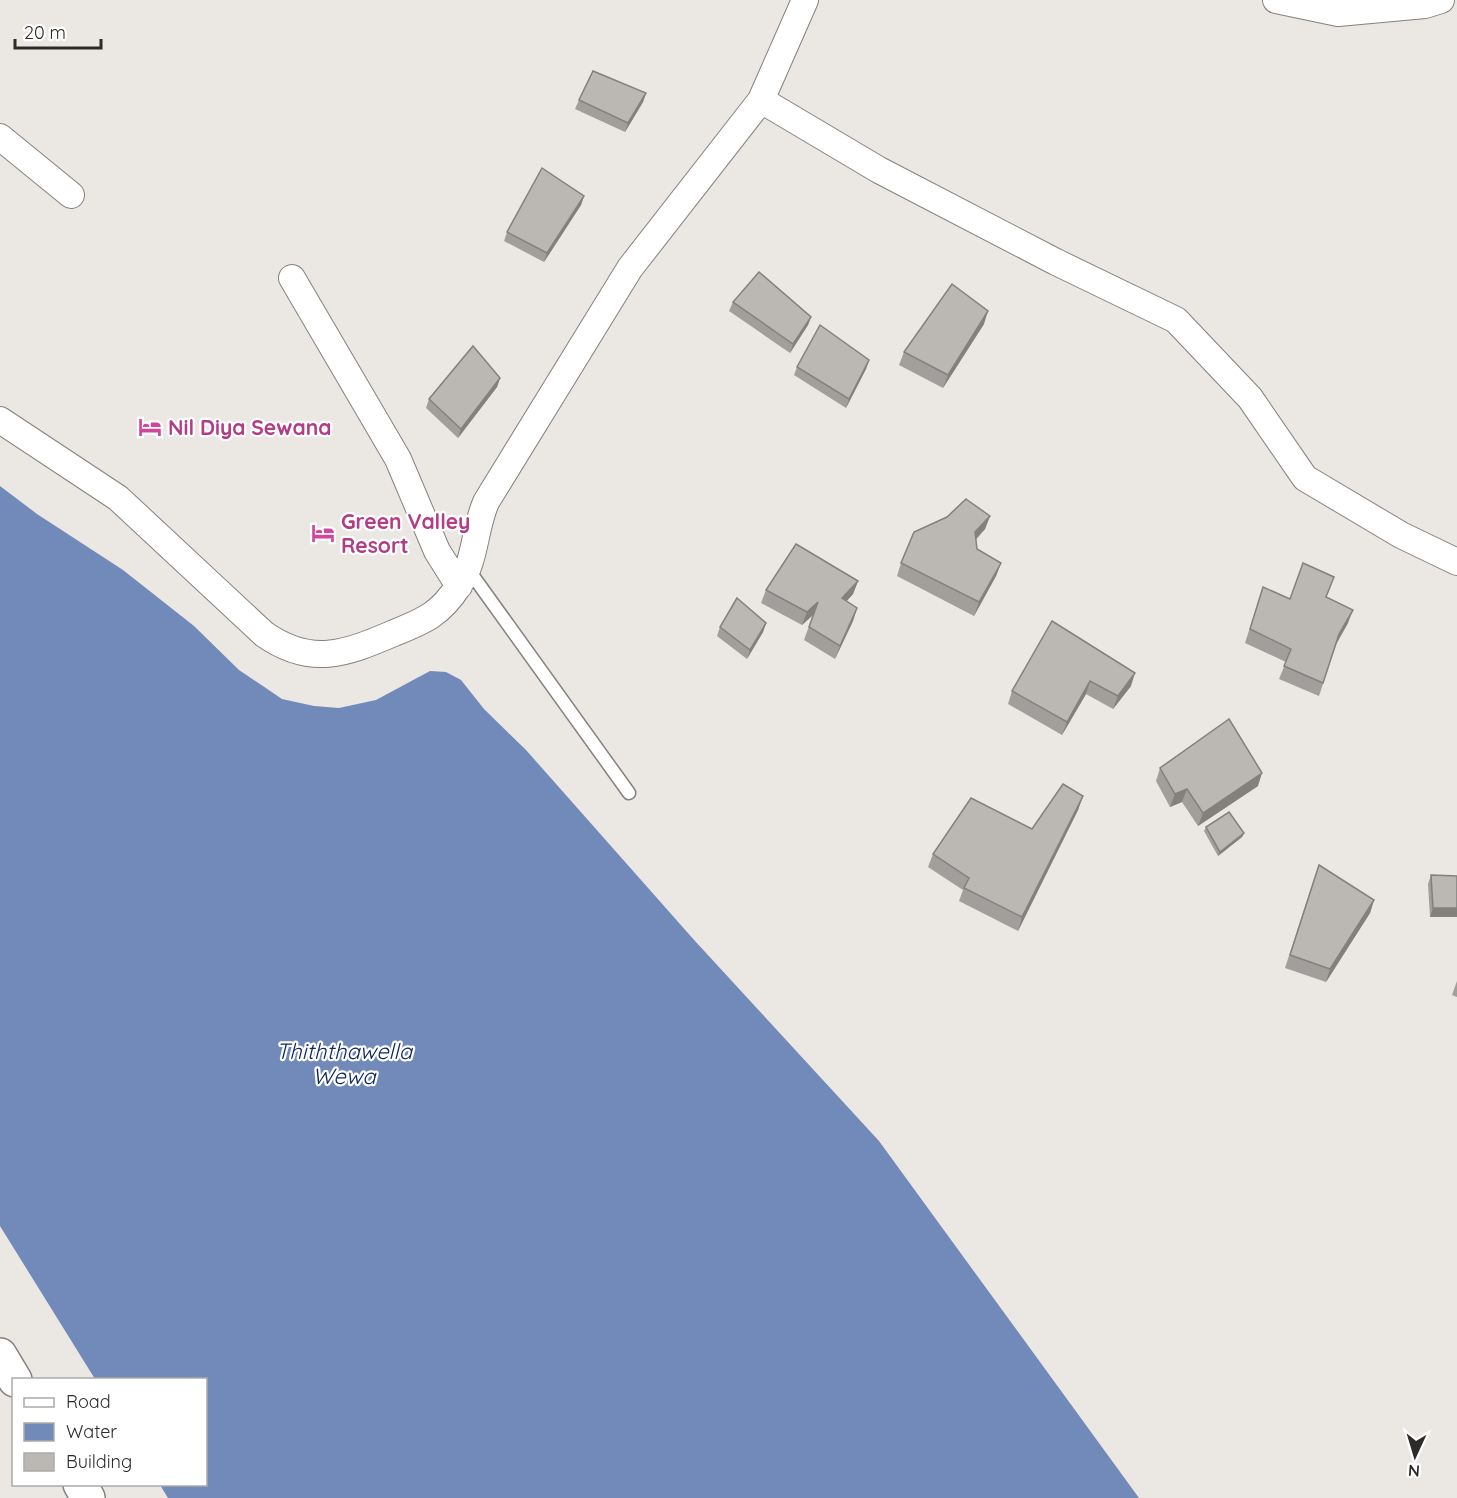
<svg xmlns="http://www.w3.org/2000/svg" width="1457" height="1498" viewBox="0 0 1457 1498" font-family="Quicksand,sans-serif">
  <style>
    .water { fill: #728ab9 }
    .lines { fill: none; stroke-linecap: round; stroke-linejoin: round }
    .service-casing { stroke: #85817e; stroke-width: 15 }
    .minor-casing { stroke: #85817e; stroke-width: 28 }
    .trunk-casing { stroke: #85817e; stroke-width: 36 }
    .service { stroke: #fff; stroke-width: 12 }
    .minor { stroke: #fff; stroke-width: 26 }
    .trunk { stroke: #fff; stroke-width: 33 }
    .wall { fill: #a19e9b }
    .shaded-wall { fill: #83817e }
    .building { fill: #bbb8b4; stroke: #83817e; stroke-width: 1.5 }
    .labels { text-anchor: middle; dominant-baseline: central; stroke-width: 4.5; stroke-linejoin: round; paint-order: stroke }
    .hotel-label { font-size: 21px; font-weight: bold; fill: #b23c85; stroke: #fff; text-anchor: start }
    .water-label { font-size: 22px; font-style: italic; fill: #0e2760; stroke: #fff }
  </style>
  <rect width="100%" height="100%" fill="#ebe7e3"/>
  <path class="water" d="M0,486L37,514L123,570L194,626L239,670L282,699L314,706L339,708L376,700L430,671L446,672L461,680L484,709L526,750L695,941L879,1141L1139,1498H168L160,1485L206,1484V1380L95,1379L0,1226Z"/>
  <g class="lines">
    <g class="service-casing">
      <path id="service" d="M468,569L629,793"/>
    </g>
    <g class="minor-casing">
      <path id="minor" d="M1276,0L1338,13L1425,5L1441,0
        M761,100L879,170L1056,262L1176,320L1250,398L1305,478L1401,535L1457,562
        M0,137L71,195
        M292,278L398,459L437,551L459,586
        M0,420L118,498L264,634C311,667 345,654 394,633C424,621 441,614 459,585C476,560 474,530 486,502L630,268L761,100L805,0"/>
    </g>
    <g class="trunk-casing">
      <path id="trunk" d="M0,1355L15,1380
        M80,1484L88,1498"/>
    </g>
    <use href="#service" class="service"/>
    <use href="#minor" class="minor"/>
    <use href="#trunk" class="trunk"/>
  </g>
  <path class="wall" d="M646,93L643,102L625,132L575,109L579,100Z
    M584,196L581,205L544,262L504,241L507,232Z
    M733,302L811,317L808,325L790,353L729,311Z
    M984,324L943,388L899,365L904,352Z
    M869,360L866,369L846,408L794,375L797,367Z
    M500,378L497,387L458,438L426,408L429,399Z
    M990,516L985,529L976,539L977,549L1001,563L996,576L974,616L897,576L901,563Z
    M858,581L853,594L846,601L857,608L853,621L835,659L804,640L813,615L802,625L761,603L766,590Z
    M1263,587L1290,599L1326,597L1348,623L1336,645L1319,696L1279,679L1286,662L1245,643Z
    M1052,621L1131,686L1113,709L1086,694L1062,735L1008,704L1012,691Z
    M766,623L763,632L747,659L717,636L720,627Z
    M1160,768L1258,786L1198,826L1182,802L1170,807L1156,781Z
    M1083,796L1078,810L1018,931L959,901L963,890L928,867L933,854L1032,829Z
    M1206,827L1244,833L1242,837L1218,856L1204,831Z
    M1431,875L1457,876V917H1430L1428,884Z
    M1314,879L1374,900L1370,913L1326,982L1285,968Z
    M1457,981V997L1452,995Z"/>
  <path class="shaded-wall" d="M646,93L643,102L625,132L628,123Z
    M584,196L581,205L544,262L547,253Z
    M988,311L984,324L943,388L948,375Z
    M811,317L808,325L790,353L793,344Z
    M869,360L866,369L846,408L849,399Z
    M500,378L497,387L458,438L461,429Z
    M990,516L985,529L971,545L975,532Z
    M1001,563L996,576L974,616L979,602Z
    M858,581L853,594L837,612L842,598Z
    M818,602L813,615L802,625L807,612Z
    M857,608L853,621L835,659L840,646Z
    M1353,610L1348,623L1334,647L1339,634Z
    M766,623L763,632L747,659L750,650Z
    M1135,673L1131,686L1113,709L1118,696Z
    M1090,681L1086,694L1062,735L1067,722Z
    M1262,773L1258,786L1198,826L1203,813Z
    M1187,789L1182,802L1170,807L1175,794Z
    M1083,796L1078,810L1018,931L1022,917Z
    M1244,833L1242,837L1218,856L1220,852Z
    M1374,900L1370,913L1326,982L1330,969Z
    M1433,908H1457V917H1430Z"/>
  <path class="building" d="M593,71L646,93L628,123L579,100Z
    M542,168L584,196L547,253L507,232Z
    M759,272L811,317L793,344L733,302Z
    M952,284L988,311L948,375L904,352Z
    M820,325L869,360L849,399L797,367Z
    M473,346L500,378L461,429L429,399Z
    M966,499L990,516L975,532L977,549L1001,563L979,602L901,563L914,532L947,517Z
    M796,544L858,581L842,598L857,608L840,646L809,627L818,602L807,612L766,590Z
    M1303,563L1334,577L1326,597L1353,610L1339,634L1323,683L1284,666L1291,649L1250,629L1263,587L1290,599Z
    M737,598L766,623L750,650L720,627Z
    M1052,621L1135,673L1118,696L1090,681L1067,722L1012,691Z
    M1229,719L1262,773L1203,813L1187,789L1175,794L1160,768Z
    M1063,784L1083,796L1022,917L964,888L969,878L933,854L971,798L1032,829Z
    M1229,812L1244,833L1220,852L1206,827Z
    M1319,865L1374,900L1330,969L1290,955Z
    M1431,875L1457,876V908H1433Z"/>
  <defs>
    <g id="hotel-bare" transform="scale(1.8)"><path d="M-6-4.5h1.5V1H6V5H4.5V3h-9V5H-6ZM-4 0a1.8 1.8 0 1 1 3.6 0ZM.5 0V-2.5h3Q6-2.5 6 0Z" fill="#d1479c" stroke="#fff" stroke-width="2.5" paint-order="stroke"/></g>
  </defs>
  <g fill-rule="evenodd">
    <use href="#hotel-bare" x="150" y="427"/>
    <use href="#hotel-bare" x="323" y="533"/>
  </g>
  <g class="labels">
    <g class="hotel-label">
      <text x="168" y="427">Nil Diya Sewana</text>
      <text x="341" y="521">Green Valley<tspan x="341" dy="24">Resort</tspan></text>
    </g>
    <g class="water-label">
      <text x="344" y="1051">Thiththawella<tspan x="344" dy="25">Wewa</tspan></text>
    </g>
  </g>
  <rect x="12" y="1378" width="195" height="108" fill="#ffffff" stroke="#abaaa9" stroke-width="1.5"/>
  <rect x="24" y="1398" width="30" height="9" fill="#ffffff" stroke="#abaaa9" stroke-width="1.5"/>
  <text x="66" y="1408" font-size="18" fill="#2c2b29">Road</text>
  <rect x="24" y="1423" width="30" height="18" fill="#728ab9" stroke="#abaaa9" stroke-width="1.5"/>
  <text x="66" y="1438" font-size="18" fill="#2c2b29">Water</text>
  <rect x="24" y="1453" width="30" height="18" fill="#bbb8b4" stroke="#abaaa9" stroke-width="1.5"/>
  <text x="66" y="1468" font-size="18" fill="#2c2b29">Building</text>
  <g transform="translate(1415 1456) rotate(184)" stroke="#ffffff" stroke-width="4.5" paint-order="stroke">
  <path d="M0-4.5L10 22L0 15L-10 22Z" fill="#2c2b29"/>
  <text y="-9" font-size="16" font-weight="bold" text-anchor="middle" fill="#2c2b29">N</text>
  </g>
  <path d="M15 39v9h86v-9" fill="none" stroke="#2c2b29" stroke-width="3"/>
  <text x="24" y="39" font-size="18" fill="#2c2b29" stroke="#ffffff" stroke-width="4.5" paint-order="stroke">20 m</text>
</svg>
